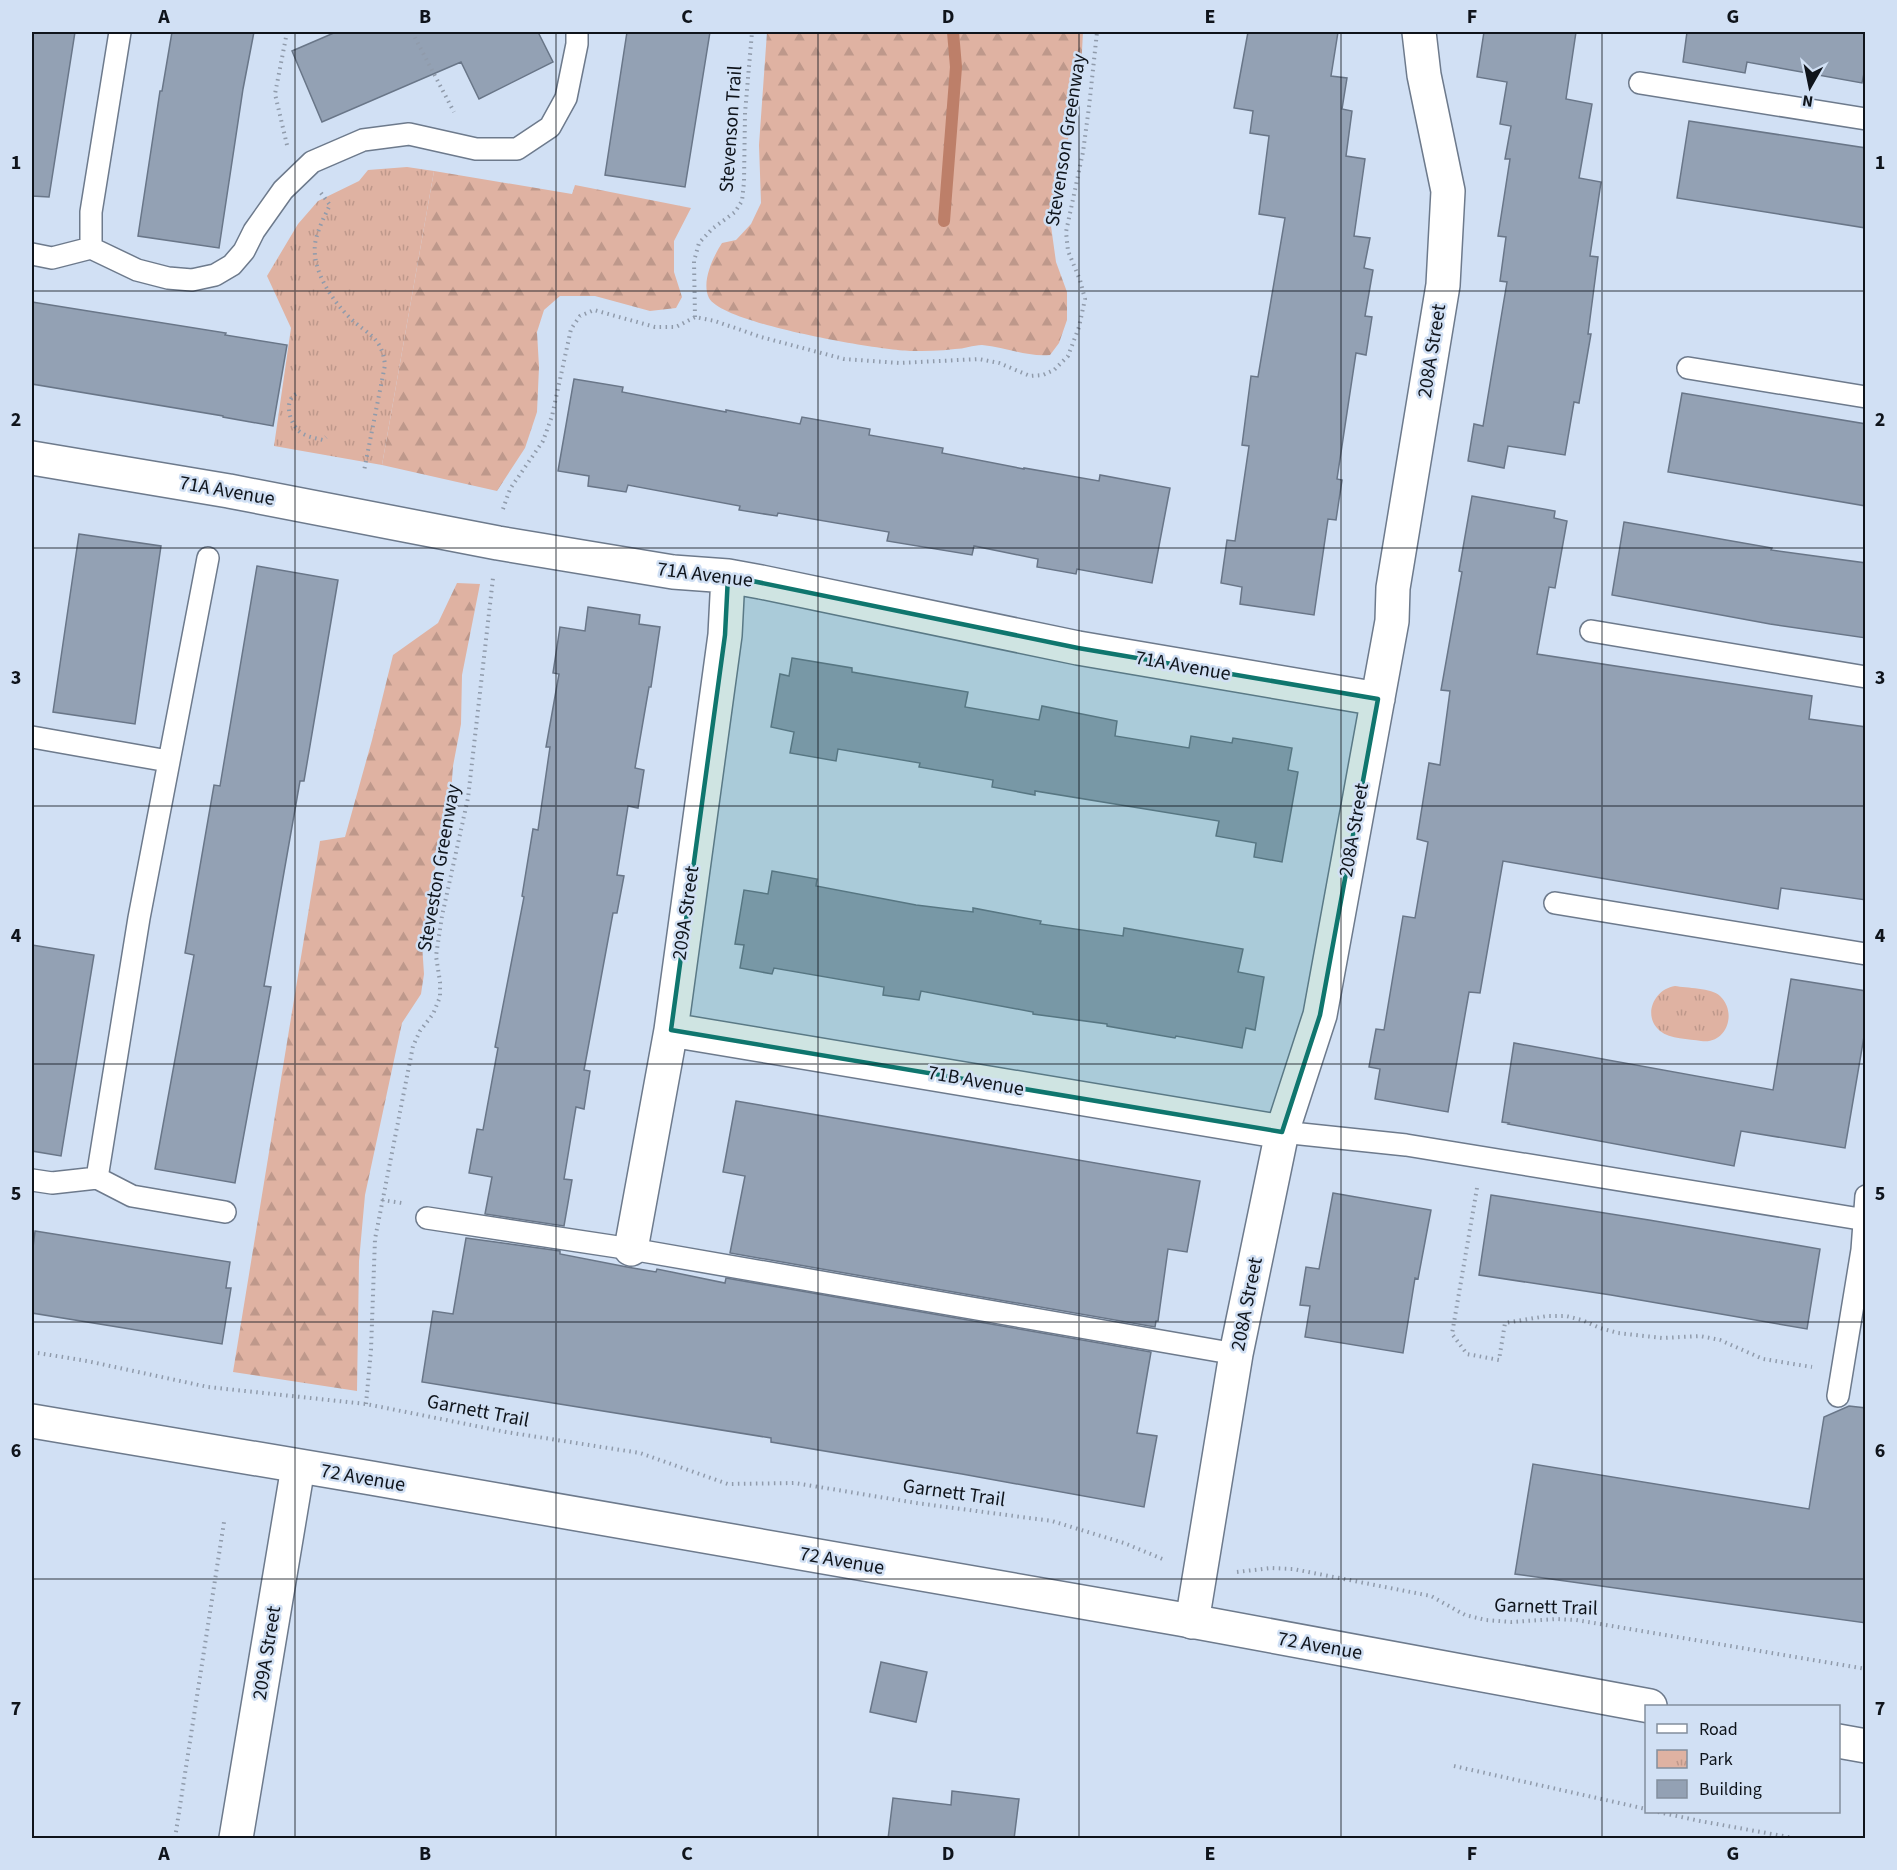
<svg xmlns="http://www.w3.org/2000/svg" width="1897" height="1870" viewBox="0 0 1897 1870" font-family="'Source Sans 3',sans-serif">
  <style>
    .forest { fill: url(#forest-firs) }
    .park { fill: url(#park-tufts) }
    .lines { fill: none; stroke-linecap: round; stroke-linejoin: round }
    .stream { stroke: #bd7f69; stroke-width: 12 }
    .building { fill: #93a1b4; stroke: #697688; stroke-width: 1.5 }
    .service-casing { stroke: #6d7a8c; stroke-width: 24 }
    .minor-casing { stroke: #6d7a8c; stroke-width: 36 }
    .secondary-casing { stroke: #6d7a8c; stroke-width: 36 }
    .path { stroke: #909bab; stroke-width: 4; stroke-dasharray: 1.5 4.5; stroke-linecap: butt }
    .service { stroke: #fff; stroke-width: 21 }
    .minor { stroke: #fff; stroke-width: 33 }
    .secondary { stroke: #fff; stroke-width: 33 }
    .marked { fill: #0f766e; fill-opacity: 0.2; stroke: #0f766e; stroke-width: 4.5; stroke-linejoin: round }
    .grid { fill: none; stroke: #0f141b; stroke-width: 1.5; stroke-opacity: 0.55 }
    .labels { text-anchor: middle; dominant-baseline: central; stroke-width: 5; stroke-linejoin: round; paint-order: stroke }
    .street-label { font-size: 20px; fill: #0f141b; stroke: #d1e0f4 }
    .neatline { fill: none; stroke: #0f141b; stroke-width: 2 }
    .grid-label { font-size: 20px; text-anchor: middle; font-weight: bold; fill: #0f141b }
  </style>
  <defs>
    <pattern id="forest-firs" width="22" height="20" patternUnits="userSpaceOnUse" patternTransform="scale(1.5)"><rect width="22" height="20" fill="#dfb2a2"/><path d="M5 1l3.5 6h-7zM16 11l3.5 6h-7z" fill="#be988b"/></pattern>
    <pattern id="park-tufts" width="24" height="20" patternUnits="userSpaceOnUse" patternTransform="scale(1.5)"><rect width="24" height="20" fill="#dfb2a2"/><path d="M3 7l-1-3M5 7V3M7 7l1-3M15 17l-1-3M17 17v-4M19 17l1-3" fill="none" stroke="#be988b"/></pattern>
  </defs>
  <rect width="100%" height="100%" fill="#d1e0f4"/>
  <path class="forest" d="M767,32H1083L1080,89L1064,156L1051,226L1056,262L1067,292V320L1059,343L1050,355C1025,357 1006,347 982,345C973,345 964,349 955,349C940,351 925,351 910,351C878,350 723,324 709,298C701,282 713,257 722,243L736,240L751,224L761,203L759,145Z
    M434,171L572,194L575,185L691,208L674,241V272L682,297L676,308L650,311L595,296H560L544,310L537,332L539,367L537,412L525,448L497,491L382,465Z
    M457,583L480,584L462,675L461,724L453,766L449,820L431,882L422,944L424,974L421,994L402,1023L365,1195L359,1261L357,1391L233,1372L320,841L345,837L372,740L393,655L438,623Z"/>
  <path class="park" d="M407,167L434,171L382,465L274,446L291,328L267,276L298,224L318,201L359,181L368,170Z
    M1675,986C1686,988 1712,988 1720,996C1738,1013 1726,1045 1701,1041C1689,1039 1670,1039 1660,1031C1642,1016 1654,989 1675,986Z"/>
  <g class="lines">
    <path class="stream" d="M944,221L956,67L953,32"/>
  </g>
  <path class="building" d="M32,32H75L49,197L32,196Z
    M172,32H254L243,89L219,248L138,236L160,91H162Z
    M336,32H538L553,62L479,99L461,62L322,122L292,51Z
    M627,32H710L685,187L605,175Z
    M1248,32H1338L1331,76L1347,78L1342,109L1352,111L1346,156L1365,159L1354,236L1370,238L1364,268L1373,270L1365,316L1372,317L1366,355L1356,353L1337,479L1342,480L1336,520L1328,519L1314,615L1240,604L1242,587L1221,583L1227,540L1235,541L1249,446L1242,445L1251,376L1258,377L1285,218L1259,214L1269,136L1250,133L1253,111L1234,108Z
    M1484,32H1576L1566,99L1592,104L1579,178L1601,182L1590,256L1598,257L1588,334H1591L1579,403L1574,402L1565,455L1508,446L1504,468L1468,461L1474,424L1483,426L1507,282L1500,281L1506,237L1498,236L1510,159H1505L1511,126L1500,124L1507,82L1477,77Z
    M1687,32H1866V64L1862,83L1747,62L1745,73L1683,62Z
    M1689,121L1866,148V228L1677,198Z
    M32,302L226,333L225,335L287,345L273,426L223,417V416L32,384Z
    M574,379L623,387L622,392L726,412V410L800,424L802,417L870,429L869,435L943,448L942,453L1024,469V468L1099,481L1100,475L1170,488L1152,583L1077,569L1076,574L1037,567L1038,559L974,546L972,555L887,541L889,532L778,513L777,516L739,510L740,506L628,485L626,492L588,486L589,476L558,471Z
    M1682,393L1866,424V506L1668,472Z
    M1472,496L1555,511L1554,518L1567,521L1555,588L1549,587L1537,654L1812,696L1809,719L1866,727V900L1781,888L1778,909L1503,861L1480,993L1469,992L1448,1112L1375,1099L1380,1069L1369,1067L1376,1029L1384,1030L1403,916L1415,918L1428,842L1417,839L1429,763L1440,765L1450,691L1441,690L1462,572L1459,571Z
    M1624,522L1772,548L1771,550L1866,563V638L1770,624L1612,595Z
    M79,534L161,546L135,724L53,712Z
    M257,566L338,580L304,781H300L264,986L271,987L235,1183L155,1169L194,955L185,953L214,785L220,786Z
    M588,607L640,615L639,624L660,627L651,687H649L635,768L644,770L638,808L628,806L617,875L624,876L617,913H613L584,1070L590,1071L584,1109L576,1107L564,1179L572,1180L564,1226L485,1214L492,1177L469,1173L477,1129L483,1130L498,1048L495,1047L524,897L522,896L533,829L538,830L550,747H546L559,674L553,673L560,627L585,631Z
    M792,658L852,668V672L968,692L965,707L1039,720L1042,706L1117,721L1115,736L1189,748L1191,736L1232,743L1233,738L1292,748L1288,770L1298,772L1282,862L1254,857L1256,843L1216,836L1219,821L1035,791V795L992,787L993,780L919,767L920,763L838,749L836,761L790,753L794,732L771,727L780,674L789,676Z
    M772,871L817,879L816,886L916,905L973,912V908L1041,921L1040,924L1123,936L1124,928L1243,949L1238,972L1264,977L1255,1030L1246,1028L1242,1048L1176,1036L1175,1038L1107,1026V1024L1033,1014V1012L921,991L919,1000L883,995L884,987L774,968L772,974L740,968L744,945L735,944L744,890L768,894Z
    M32,945L94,955L61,1156L32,1151Z
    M1791,979L1866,991V1025L1845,1148L1741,1131L1734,1166L1508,1124L1509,1123L1502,1122L1514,1043L1773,1090Z
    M736,1101L1200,1181L1187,1252L1168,1249L1158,1321H1156L1155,1327L730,1253L745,1176L723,1172Z
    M1333,1193L1431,1210L1418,1279L1415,1278L1403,1353L1305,1337L1310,1306L1300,1305L1306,1267L1319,1269Z
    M1491,1195L1649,1220L1820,1249L1807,1329L1611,1295L1479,1275Z
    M35,1231L230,1262L226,1288H231L222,1344L32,1313V1256Z
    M466,1238L560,1251V1254L627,1267L656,1272L657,1269L725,1283L726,1278L1151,1352L1137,1433L1157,1436L1144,1507L962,1474L771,1442V1438L422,1382L433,1311L453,1314Z
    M1849,1406L1866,1408V1623L1515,1574L1533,1464L1809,1509L1824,1417Z
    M881,1662L927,1672L916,1722L870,1712Z
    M952,1791L1019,1799L1014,1839H888L893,1798L951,1805Z"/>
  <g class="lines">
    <g class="service-casing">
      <path id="service" d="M1640,83L1866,119
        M91,248V212L120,32
        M32,254L52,258L91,248L137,270L168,278L192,280L215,275L232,265L244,251L254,231L283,190L312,162L363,140L409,134L476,149H517L550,127L566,98L577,44V32
        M1688,368L1866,397
        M1591,631L1866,677
        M32,737L168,761
        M1555,903L1866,954
        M1282,1132L1406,1145L1866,1220
        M97,1178L132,1196L225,1212
        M32,1180L52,1183L97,1178L139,918L208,558
        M427,1218L631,1249L1236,1354
        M1838,1396L1862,1250L1866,1196"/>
    </g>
    <g class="minor-casing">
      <path id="minor" d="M32,458L229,491L498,543L673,572L728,576L761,582L1078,648L1378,699
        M671,1030L1282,1132
        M631,1249L671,1030L725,635L728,576
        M1192,1622L1236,1354L1282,1132L1320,1015L1392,621L1393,588L1443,285L1448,191L1424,75L1419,32
        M236,1838L298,1467"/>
    </g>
    <g class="secondary-casing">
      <path id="secondary" d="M32,1421L371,1478L1180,1619L1650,1706
        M1838,1741L1866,1746"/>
    </g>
    <path class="path" d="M287,32L275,94L287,145
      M412,32L454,112
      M321,193L330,205C324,217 317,231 315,244C312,271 332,300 350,318C368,335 382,337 385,365L364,471
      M695,317L694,261L699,243L712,229L735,212L742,201L744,182L745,113L752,32
      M296,394C283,401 290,424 300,432C307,437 315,438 323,440L326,437
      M503,509L510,489L543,441L552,416L571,329L580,316L594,310L655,327H676L695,317L715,321L761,337L844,359L899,363L979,359L999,363L1030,376L1043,375L1054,370L1068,356L1079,327L1085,299L1080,280L1068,251L1066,232L1083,152L1089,107L1097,32
      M1477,1188L1452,1334L1467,1354L1499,1360L1505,1323L1547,1316H1566L1582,1320L1600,1328L1618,1333L1662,1338L1700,1336L1720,1340L1763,1359L1812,1367
      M382,1200L402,1203
      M32,1352L87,1361L208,1387L366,1404L506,1432L640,1453L728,1484L795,1483L916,1503L1052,1521L1124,1543L1165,1560
      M366,1404L371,1350L375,1239L413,1046L420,1031L433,1014L440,997V982L436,956L442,916L468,798L493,578
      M1237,1572L1271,1568L1293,1569L1431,1596L1465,1615L1486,1620L1511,1622L1556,1619L1576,1620L1866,1669
      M1454,1766L1646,1809
      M1658,1812L1700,1821L1794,1838
      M175,1838L224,1522"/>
    <use href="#service" class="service"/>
    <use href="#minor" class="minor"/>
    <use href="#secondary" class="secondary"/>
  </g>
  <path class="marked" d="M728,576L1078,648L1378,699L1320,1015L1282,1132L671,1030L725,635Z"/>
  <path class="grid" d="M295,32V1838M556,32V1838M818,32V1838M1079,32V1838M1341,32V1838M1602,32V1838M32,291H1866M32,548H1866M32,806H1866M32,1064H1866M32,1322H1866M32,1579H1866"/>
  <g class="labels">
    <g class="street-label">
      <text transform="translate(731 129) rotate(-86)">Stevenson Trail</text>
      <text transform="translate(1066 140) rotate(-81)">Stevenson Greenway</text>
      <text transform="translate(1432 351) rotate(-81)">208A Street</text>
      <text transform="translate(227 491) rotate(10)">71A Avenue</text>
      <text transform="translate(705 575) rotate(7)">71A Avenue</text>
      <text transform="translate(1183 666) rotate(10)">71A Avenue</text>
      <text transform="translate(1354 830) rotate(-80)">208A Street</text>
      <text transform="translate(439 868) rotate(-80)">Steveston Greenway</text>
      <text transform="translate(686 913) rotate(-82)">209A Street</text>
      <text transform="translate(976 1081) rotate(10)">71B Avenue</text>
      <text transform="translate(1247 1304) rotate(-79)">208A Street</text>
      <text transform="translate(478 1411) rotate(11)">Garnett Trail</text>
      <text transform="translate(363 1478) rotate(10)">72 Avenue</text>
      <text transform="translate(954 1493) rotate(8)">Garnett Trail</text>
      <text transform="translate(842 1561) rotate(10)">72 Avenue</text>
      <text transform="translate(1546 1607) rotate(2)">Garnett Trail</text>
      <text transform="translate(1320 1646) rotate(10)">72 Avenue</text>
      <text transform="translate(267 1653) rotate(-81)">209A Street</text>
    </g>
  </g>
  <rect width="1897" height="1870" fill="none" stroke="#d1e0f4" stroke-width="66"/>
  <rect x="1645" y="1705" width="195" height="108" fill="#d1e0f4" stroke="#838e9d" stroke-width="1.5"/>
  <rect x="1657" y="1724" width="30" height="9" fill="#ffffff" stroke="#838e9d" stroke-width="1.5"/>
  <text x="1699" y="1735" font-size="18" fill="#0f141b">Road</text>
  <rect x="1657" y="1750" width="30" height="18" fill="url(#park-tufts)" stroke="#838e9d" stroke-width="1.5"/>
  <text x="1699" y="1765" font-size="18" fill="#0f141b">Park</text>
  <rect x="1657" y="1780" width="30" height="18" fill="#93a1b4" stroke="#838e9d" stroke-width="1.5"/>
  <text x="1699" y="1795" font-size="18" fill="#0f141b">Building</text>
  <g transform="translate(1810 87) rotate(189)" stroke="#d1e0f4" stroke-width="4.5" paint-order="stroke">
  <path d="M0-4.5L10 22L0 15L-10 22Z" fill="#0f141b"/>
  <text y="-9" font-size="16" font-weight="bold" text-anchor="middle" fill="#0f141b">N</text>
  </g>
  <rect x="33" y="33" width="1831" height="1804" class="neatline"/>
  <g class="grid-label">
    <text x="164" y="23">A</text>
    <text x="425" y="23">B</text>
    <text x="687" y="23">C</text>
    <text x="948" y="23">D</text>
    <text x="1210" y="23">E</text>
    <text x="1472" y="23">F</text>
    <text x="1733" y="23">G</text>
    <text x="16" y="169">1</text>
    <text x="1880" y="169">1</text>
    <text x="16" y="426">2</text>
    <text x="1880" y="426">2</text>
    <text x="16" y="684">3</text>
    <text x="1880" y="684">3</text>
    <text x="16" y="942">4</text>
    <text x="1880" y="942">4</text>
    <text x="16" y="1200">5</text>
    <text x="1880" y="1200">5</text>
    <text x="16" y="1457">6</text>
    <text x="1880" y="1457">6</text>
    <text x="16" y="1715">7</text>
    <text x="1880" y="1715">7</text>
    <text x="164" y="1860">A</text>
    <text x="425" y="1860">B</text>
    <text x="687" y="1860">C</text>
    <text x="948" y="1860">D</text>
    <text x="1210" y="1860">E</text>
    <text x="1472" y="1860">F</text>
    <text x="1733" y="1860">G</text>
  </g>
</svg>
